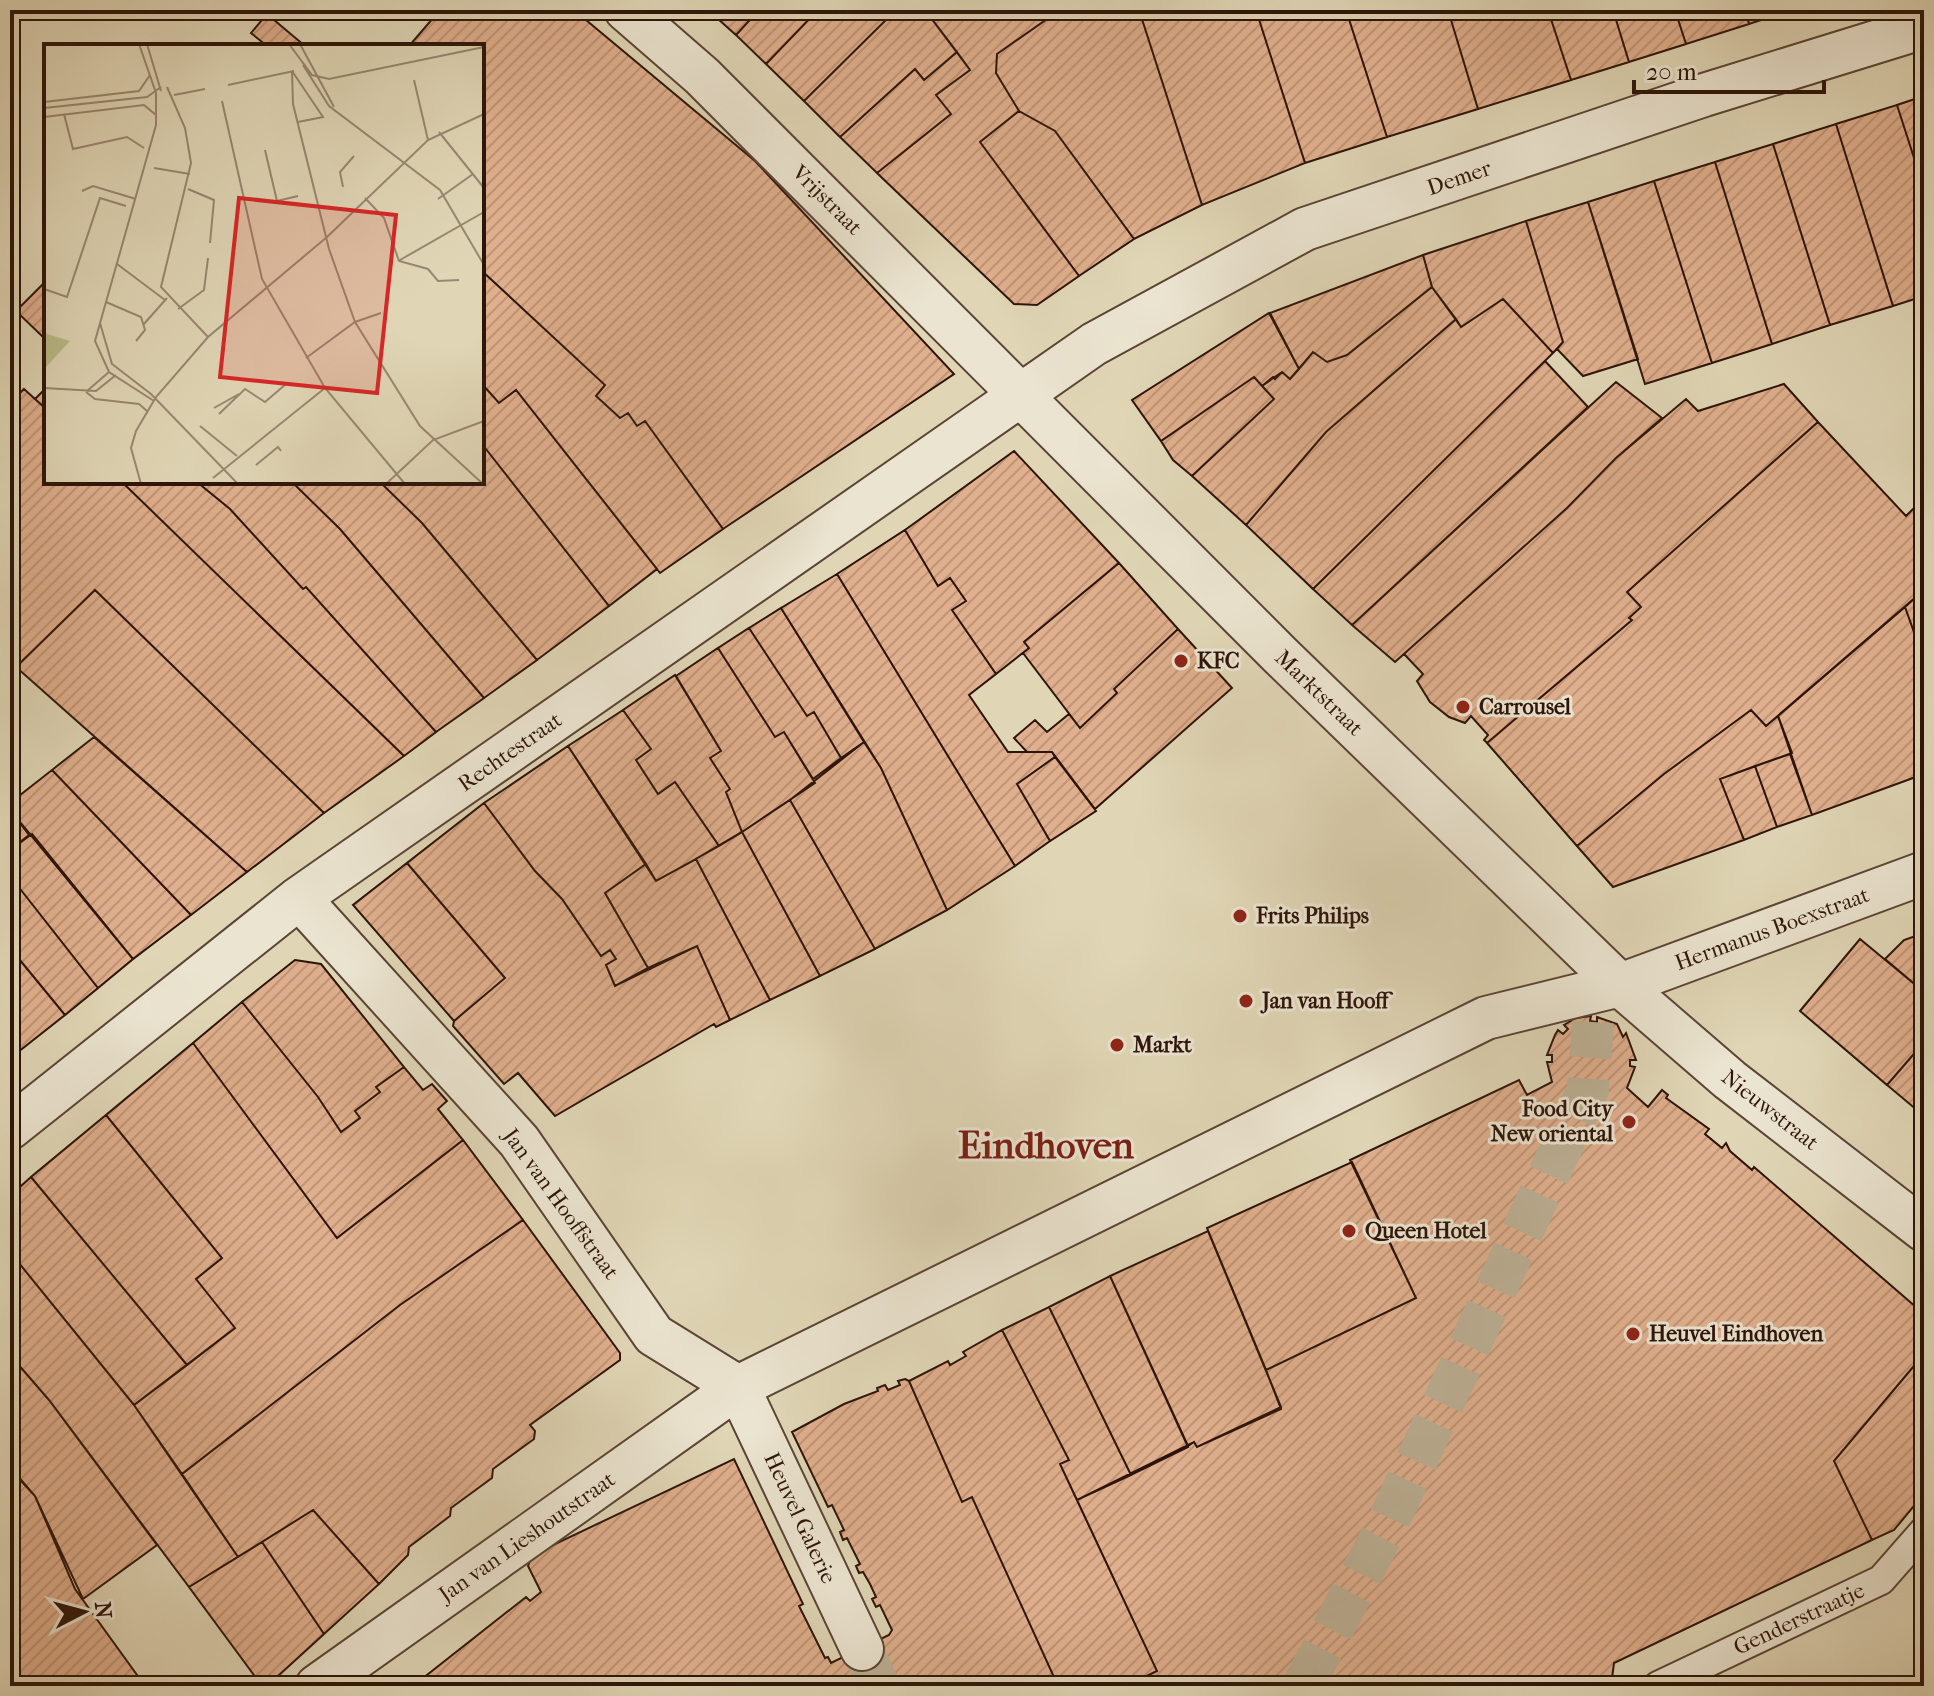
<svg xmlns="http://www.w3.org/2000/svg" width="1934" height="1696" viewBox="0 0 1934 1696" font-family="'IM FELL French Canon',serif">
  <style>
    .building { fill: url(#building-hatch); stroke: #2d140a; stroke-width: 2 }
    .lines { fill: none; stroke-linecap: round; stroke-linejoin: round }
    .pedestrian-tunnel { stroke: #bcaf94; stroke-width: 42; stroke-dasharray: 42 21; stroke-linecap: butt }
    .service-casing { stroke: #5a4435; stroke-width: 32 }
    .pedestrian-casing { stroke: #5a4435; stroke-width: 46 }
    .service { stroke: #ebe4d0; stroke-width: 28 }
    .pedestrian { stroke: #ebe4d0; stroke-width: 42 }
    .poi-dot { fill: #8f2418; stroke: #ebe4d0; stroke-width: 3 }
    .labels { text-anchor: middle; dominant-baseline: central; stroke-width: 6; stroke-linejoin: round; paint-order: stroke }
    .street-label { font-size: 22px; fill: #2d140a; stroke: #ebe4d0 }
    .poi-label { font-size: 22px; font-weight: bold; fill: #2d140a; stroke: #ebe4d0; text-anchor: start }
    .town-label { font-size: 38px; font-weight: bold; fill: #7a1f14; stroke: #ebe4d0 }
    .inset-road { fill: none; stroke: #988871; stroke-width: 2 }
    .view { fill: #d62828; fill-opacity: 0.15; stroke: #d62828; stroke-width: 4 }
    .inset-edge { fill: none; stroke: #2d140a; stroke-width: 4 }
  </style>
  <defs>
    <pattern id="building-hatch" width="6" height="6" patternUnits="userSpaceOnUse" patternTransform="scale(2)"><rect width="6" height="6" fill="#e0af8d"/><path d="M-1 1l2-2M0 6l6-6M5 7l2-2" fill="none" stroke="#c09678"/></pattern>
  </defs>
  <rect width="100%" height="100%" fill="#e0d6b6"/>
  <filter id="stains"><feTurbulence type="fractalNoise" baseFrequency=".0025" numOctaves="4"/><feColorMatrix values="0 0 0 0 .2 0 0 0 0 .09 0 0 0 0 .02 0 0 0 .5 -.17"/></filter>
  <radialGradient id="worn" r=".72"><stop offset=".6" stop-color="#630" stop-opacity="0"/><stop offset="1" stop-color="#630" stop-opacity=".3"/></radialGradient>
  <path class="building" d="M440,10H574L755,161L954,374L723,529L645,421L637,426L628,413L620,418L596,396L605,385L482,271V46H409Z
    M708,10H759L736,35Z
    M759,10H818L766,64L736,35Z
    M818,10H896L804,101L766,64Z
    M896,10H925L957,52L924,80L915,69L840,137L804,101Z
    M925,10H1060L997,54L996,73L1019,111L980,142L1079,276L1037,305L1014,304L877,173L951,114L936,95L970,70Z
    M1060,10H1139L1202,205L1134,239L1055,131L1019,111L996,73L997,54Z
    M1139,10H1256L1305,163L1202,205Z
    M1256,10H1346L1387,137L1305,163Z
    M1346,10H1448L1478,109L1387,137Z
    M1448,10H1548L1571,80L1478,109Z
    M1548,10H1613L1629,62L1571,80Z
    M1613,10H1675L1686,44L1629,62Z
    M1675,10H1745L1749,24L1686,44Z
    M1745,10H1792L1749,24Z
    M267,14L305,46H267L251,33Z
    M957,52L970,70L936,95L951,114L877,173L840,137L915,69L924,80Z
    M1924,96V189L1897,105Z
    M1897,105L1924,189V296L1893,306L1836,124Z
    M1019,111L1055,131L1134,239L1079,276L980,142Z
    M1836,124L1893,306L1830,325L1773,144Z
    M1773,144L1830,325L1772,344L1715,162Z
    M1715,162L1772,344L1712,363L1654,181Z
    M1654,181L1712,363L1645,384L1588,202Z
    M1588,202L1638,359L1583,376L1557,349L1563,342L1526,221Z
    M1526,221L1563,342L1553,353L1503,299L1461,327L1432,287L1423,255Z
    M1423,255L1432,287L1347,355L1327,362L1313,352L1299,369L1270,313Z
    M482,271L605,385L596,396L620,418L628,413L637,426L645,421L723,529L660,573L516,390L499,403L482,384Z
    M46,281V340L16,311Z
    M1432,287L1456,319L1326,432L1246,525L1192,476L1274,399L1262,386L1273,377L1275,379L1282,372L1290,379L1313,352L1327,362L1347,355Z
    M1503,299L1553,353L1313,589L1246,525L1326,432L1456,319L1461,327Z
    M1269,313L1299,369L1290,379L1282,372L1262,386L1254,377L1161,441L1132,400Z
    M1545,361L1588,407L1352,625L1313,589Z
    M1254,377L1274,399L1192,476L1173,460L1161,441Z
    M1616,382L1662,418L1616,458L1567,508L1395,662L1352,625Z
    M482,384L499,403L516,390L657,569L609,606L482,444Z
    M1784,384L1818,422L1627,592L1641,607L1629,618L1632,620L1487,743L1484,740L1488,735L1471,716L1465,723L1449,717L1430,702L1417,681L1423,674L1404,654L1395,662L1567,508L1616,458L1686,399L1698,411Z
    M46,388V409L35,399Z
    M24,389L46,409V482H122L404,756L324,813L95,590L16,667L10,660V403Z
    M1818,422L1906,516L1924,498V590L1766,726L1751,710L1664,774L1577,846L1487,743L1632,620L1629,618L1641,607L1627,592Z
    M482,444L609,606L537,660L422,523L380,482H482Z
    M1014,451L1119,563L1024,642L1029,648L996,674L952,610L966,601L950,578L938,586L905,530Z
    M122,482H197L230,509L303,589L306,587L436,732L404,756Z
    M197,482H292L340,529L484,698L436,732L306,587L303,589L230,509Z
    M292,482H380L422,523L537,660L484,698L340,529Z
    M905,530L938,586L950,578L966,601L952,610L996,674L969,695L1008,752H1052L1055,757L1017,784L1050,841L1015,866L837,574Z
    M1119,563L1178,629L1114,689L1117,693L1080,728L1023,653L1029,648L1024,642Z
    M837,574L1015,866L947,910L881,768L781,608Z
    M95,590L324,813L247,872L16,667Z
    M1924,590V660L1905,607Z
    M1905,607L1924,660V774L1812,815L1778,716Z
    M781,608L864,742L841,758L814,712L807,716L749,628Z
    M749,628L807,716L814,712L841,758L813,779L784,732L775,737L718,648Z
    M1178,629L1232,688L1095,809L1052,752H1027L1014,738L1035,720L1047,732L1069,714L1080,728L1117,693L1114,689Z
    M718,648L775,737L784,732L815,783L742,832L726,792L730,789L710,758L721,751L676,676Z
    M675,675L721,751L710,758L730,789L726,792L742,832L719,846L675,782L658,794L636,760L651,749L623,710Z
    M623,710L651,749L636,760L658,794L675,782L719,846L656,881L568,746Z
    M1751,710L1766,726L1778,716L1792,753L1720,779L1744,840L1613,887L1577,846L1664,774Z
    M94,737L247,872L191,915L52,770Z
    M864,742L881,768L947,910L875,949L790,800Z
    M568,746L646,864L605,893L648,968L615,986L606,965L616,959L610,950L601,956L562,899L535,871L484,803Z
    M1790,754L1812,815L1777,827L1755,766Z
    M1055,757L1096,811L1050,841L1017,784Z
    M1755,766L1777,827L1744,840L1720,779Z
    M52,770L191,915L133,959L10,810V803Z
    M790,800L875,949L820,976L742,832Z
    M484,803L535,871L562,899L601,956L610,950L616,959L606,965L615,986L697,946L730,1020L716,1027L714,1024L555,1116L518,1073L504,1084L453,1026L454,1021L505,978L407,863Z
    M10,810L29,835L10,850Z
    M742,832L820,976L770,1000L696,859Z
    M32,834L133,959L98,988L10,876V850Z
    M696,859L770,1000L730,1020L697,946L648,968L605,893L646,864L656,881Z
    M407,863L505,978L454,1021L353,905Z
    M10,876L98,988L65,1015L10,948Z
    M1924,933V992L1885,959L1904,940Z
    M1860,939L1924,992V1052L1919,1048L1887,1085L1800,1011Z
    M10,948L65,1015L13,1056H10Z
    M295,960L321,964L404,1067L376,1087L380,1092L355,1111L360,1118L341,1132L318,1097L242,1002Z
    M242,1002L318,1097L341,1132L360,1118L355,1111L380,1092L376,1087L404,1067L423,1090L432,1084L447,1101L438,1109L463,1140L337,1238L193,1043Z
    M1591,1016L1590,1021L1597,1022V1017L1617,1024L1623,1037L1626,1033L1636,1060H1630V1066L1635,1067L1627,1088L1648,1107L1662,1090L1668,1095L1666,1098L1709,1129L1705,1134L1722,1148L1726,1143L1730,1151L1752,1170L1754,1167L1924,1314V1354L1834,1461L1872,1540L1614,1663L1611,1686H1126L1157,1671L1077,1500L1194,1442L1197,1447L1281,1409L1266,1370L1416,1298L1350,1160L1519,1080L1527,1095L1552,1082L1547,1062H1552V1055H1547L1555,1035L1558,1030L1563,1034L1568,1029L1564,1025L1576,1018Z
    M193,1043L337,1238L463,1140L523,1220L400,1305L182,1474L134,1405L235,1328L196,1279L222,1258L106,1115Z
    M1919,1048L1924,1052V1105L1918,1111L1887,1085Z
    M106,1115L222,1258L196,1279L235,1328L187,1365L31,1177Z
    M1352,1162L1416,1298L1266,1370L1207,1228Z
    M31,1177L187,1365L134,1405L10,1252V1196Z
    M523,1220L620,1353V1360L530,1425L535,1431L534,1439L493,1469L492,1478L451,1508L450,1516L409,1547L408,1555L379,1584L313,1510L238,1557L182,1474L400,1305Z
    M1208,1231L1281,1407L1197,1447L1194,1442L1188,1446L1110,1276Z
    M10,1252L134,1405L238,1557L189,1587L49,1400L10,1355Z
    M1110,1276L1188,1447L1131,1475L1049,1307Z
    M1049,1307L1131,1475L1077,1500L1060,1464L1069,1460L1002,1330Z
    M1002,1330L1069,1460L1060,1464L1157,1671L1126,1686H1058L972,1497L962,1502L909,1381L948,1361L950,1365L966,1356L963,1352Z
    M1924,1354V1494L1894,1530L1872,1540L1834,1461Z
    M10,1355L49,1400L157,1545L83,1599L35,1496L10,1467Z
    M905,1379L909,1381L962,1502L972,1497L1058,1686H413L526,1597L530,1601L541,1592L528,1566L532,1555L734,1459L803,1604L799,1606L825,1658L828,1657L831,1663L889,1635L892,1630L880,1605L876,1607L872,1599L876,1597L870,1584L863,1572L859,1573L856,1566L860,1564L847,1538L843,1540L840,1532L844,1530L832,1505L828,1507L792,1432L844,1404L878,1391L877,1388L885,1385L888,1390L900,1385L898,1381Z
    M10,1469L35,1496L75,1589L145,1686H10Z
    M313,1510L379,1584L324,1634L262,1542Z
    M262,1542L324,1634L267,1686H262L189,1587Z"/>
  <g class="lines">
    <path class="pedestrian-tunnel" d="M862,1649L879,1686
      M1303,1686L1384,1531L1588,1090L1593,1022"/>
    <g class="service-casing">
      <path id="service" d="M1658,1686L1881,1580L1924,1531"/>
    </g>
    <g class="pedestrian-casing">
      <path id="pedestrian" d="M626,10L702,76L1280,655L1620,985L1730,1080L1924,1230
        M299,898L519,1141L654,1335L738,1387
        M10,1128L299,898L1094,344L1305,229L1704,95L1924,27
        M738,1387L862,1649
        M317,1686L738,1387L1486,1018L1620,985L1924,873"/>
    </g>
    <use href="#service" class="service"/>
    <use href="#pedestrian" class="pedestrian"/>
  </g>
  <g class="poi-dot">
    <circle cx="1181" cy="661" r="8"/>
    <circle cx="1463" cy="707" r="8"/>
    <circle cx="1240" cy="916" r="8"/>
    <circle cx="1246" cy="1001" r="8"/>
    <circle cx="1117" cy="1045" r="8"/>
    <circle cx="1629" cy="1122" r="8"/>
    <circle cx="1349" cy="1231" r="8"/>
    <circle cx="1633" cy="1334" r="8"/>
  </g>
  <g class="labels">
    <g class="street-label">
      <text transform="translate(1459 178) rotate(-19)">Demer</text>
      <text transform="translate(827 200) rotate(45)">Vrijstraat</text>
      <text transform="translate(1319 693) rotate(44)">Marktstraat</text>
      <text transform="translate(510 752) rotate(-35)">Rechtestraat</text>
      <text transform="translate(1772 929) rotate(-20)">Hermanus Boexstraat</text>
      <text transform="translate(1770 1110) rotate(38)">Nieuwstraat</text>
      <text transform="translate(561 1204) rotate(54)">Jan van Hooffstraat</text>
      <text transform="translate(800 1518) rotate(65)">Heuvel Galerie</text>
      <text transform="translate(527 1537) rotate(-35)">Jan van Lieshoutstraat</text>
      <text transform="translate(1799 1619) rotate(-25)">Genderstraatje</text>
    </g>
    <g class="poi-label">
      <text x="1197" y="661">KFC</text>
      <text x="1479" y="707">Carrousel</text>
      <text x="1256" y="916">Frits Philips</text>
      <text x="1262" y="1001">Jan van Hooff</text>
      <text x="1133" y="1045">Markt</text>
      <text x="1613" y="1109" text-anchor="end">Food City<tspan x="1613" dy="25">New oriental</tspan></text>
      <text x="1365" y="1231">Queen Hotel</text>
      <text x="1649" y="1334">Heuvel Eindhoven</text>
    </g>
    <g class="town-label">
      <text x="1046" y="1145">Eindhoven</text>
    </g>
  </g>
  <g transform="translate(44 44)">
    <rect width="440" height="440" fill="#e0d6b6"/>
    <path d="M0,289L26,297L0,325Z" fill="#babc89"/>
    <path class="inset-road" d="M95,0L112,49V81L51,297L65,328L110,357M103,0L117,47M245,0L268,31L285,35L440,3M256,0L290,63M259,21L285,62L396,146L440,221M248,27L249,60L285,205L311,278L376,382L439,440M248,27L279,73L254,78M370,36L384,96M184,41L250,27M123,43L141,84L147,119L117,243L164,293M130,51L161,45M178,57L218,235L281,344L361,440M0,58L95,47L106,31M0,64L103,53L117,43M20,70L29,105L83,93L100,104M0,73L100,61L112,71M395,88L440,144M221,106L233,157L254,152M110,124L146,130M299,143L296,128L310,112M144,145L170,156L166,199M38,147L49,142L92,155M321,154L340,174L355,217L384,225L394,237L415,236M394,155L429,130M356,216L440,168M73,220L121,256M0,245L23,253L56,154L82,162M62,258L97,273L101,286L92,297M134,265L160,246L164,214M56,279L68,320L107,350L194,440M99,281L123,254M262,314L311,278L337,269M0,344L52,347L72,331M43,347L65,328M42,348L51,355L95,360L103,367M170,364L195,350M175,370L201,345L221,358L242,340M156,382L193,412M212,421L234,403L237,407M169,434L281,344M97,440L87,404L92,387L112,353L164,293L283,193L384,96L440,70M342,440L389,396L440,377"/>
    <path class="view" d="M195,154L352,171L333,349L176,333Z"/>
    <rect width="440" height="440" class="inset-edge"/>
  </g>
  <rect width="1934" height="1696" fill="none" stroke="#e0d6b6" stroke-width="40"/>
  <rect x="12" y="12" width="1910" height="1672" fill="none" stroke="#2d140a" stroke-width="4"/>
  <rect x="20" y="20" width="1894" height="1656" fill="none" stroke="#2d140a" stroke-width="2"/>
  <g transform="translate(84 1612) rotate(84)" stroke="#ebe4d0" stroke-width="6" paint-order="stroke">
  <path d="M0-6L14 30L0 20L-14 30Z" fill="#2d140a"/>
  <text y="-12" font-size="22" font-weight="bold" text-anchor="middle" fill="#2d140a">N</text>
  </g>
  <path d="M1634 80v12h190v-12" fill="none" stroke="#2d140a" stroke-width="4"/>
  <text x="1646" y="80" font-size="24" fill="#2d140a" stroke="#ebe4d0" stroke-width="6" paint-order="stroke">20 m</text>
  <rect width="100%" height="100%" filter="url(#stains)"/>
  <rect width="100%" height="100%" fill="url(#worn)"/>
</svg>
